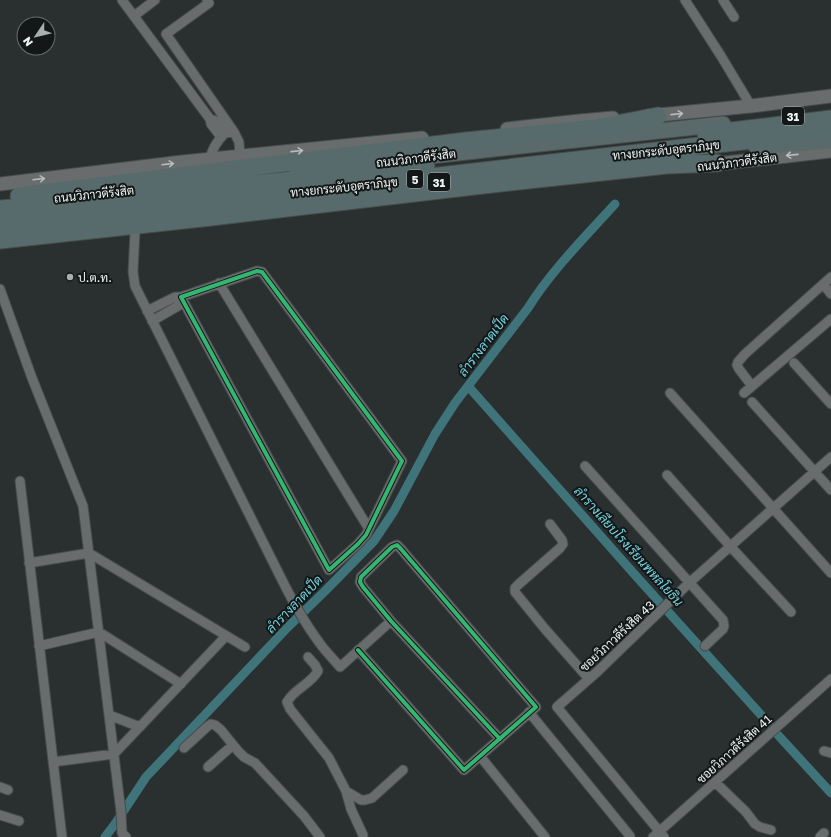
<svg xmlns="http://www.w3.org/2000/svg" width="831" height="837" viewBox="0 0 831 837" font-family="'Golos Text',Sarabun,sans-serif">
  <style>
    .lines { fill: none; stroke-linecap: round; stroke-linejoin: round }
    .canal { stroke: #3e747a; stroke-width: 9 }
    .minor-casing { stroke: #474b4b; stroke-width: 11 }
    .secondary-casing { stroke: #474b4b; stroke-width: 15 }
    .trunk-casing { stroke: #474b4b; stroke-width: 17 }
    .motorway-casing { stroke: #474b4b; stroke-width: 19 }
    .minor { stroke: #696c6d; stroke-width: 9 }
    .secondary { stroke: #696c6d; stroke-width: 13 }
    .trunk { stroke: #5a6a6b; stroke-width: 15 }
    .motorway { stroke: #586b6c; stroke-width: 17 }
    .cycleway-casing { stroke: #131717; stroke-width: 6 }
    .cycleway { stroke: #33b770; stroke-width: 4 }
    .oneway { stroke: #b8bcbd }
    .poi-dot { fill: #a9aeae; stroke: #131717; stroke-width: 1.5 }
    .labels { text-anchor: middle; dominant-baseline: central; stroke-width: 4; stroke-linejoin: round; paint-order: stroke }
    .shield { fill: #131717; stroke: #acb0b0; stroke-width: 1 }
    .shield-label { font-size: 11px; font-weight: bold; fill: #edf2f2 }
    .street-label { font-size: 12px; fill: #edf2f2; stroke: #131717 }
    .poi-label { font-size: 12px; fill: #edf2f2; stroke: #131717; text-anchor: start }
    .water-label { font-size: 13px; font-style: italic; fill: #76d6e1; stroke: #131717 }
  </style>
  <rect width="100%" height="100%" fill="#2a2f2f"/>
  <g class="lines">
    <path class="canal" d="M468,386L636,576L770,725
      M778,735L831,793
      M105,837L115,824L146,777L288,627L326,590L374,541L394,511L435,434L455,403L528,308C552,270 585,237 615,204"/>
    <g class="minor-casing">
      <path id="minor" d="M122,0L210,119
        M207,0L209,3L166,34L234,132
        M685,0L721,56L751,106
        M723,0L734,17
        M134,16L155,0
        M221,137L211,124L210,119L216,121L225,133
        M210,159C212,148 217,141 225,133L234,132L239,142L240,156
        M135,232L133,272L135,286L282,580C294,604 308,629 325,650C330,656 335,661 340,667L391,621
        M257,271L262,272L402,461L366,535L358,544L329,570L181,297Z
        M219,283L369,529
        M823,284L831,294
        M0,289L32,378L83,506L121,812L122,833L126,837
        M147,311L175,297H181L178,306L152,321
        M794,363L831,404
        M752,386L739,369L737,365L738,362L745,354L831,277
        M670,393L831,573
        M744,393L831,319
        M752,402L831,490
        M585,466L723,620L724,626L723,629L705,646
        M667,475L730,546L791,612
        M20,481L62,837
        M550,524L562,540L563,544L560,548L519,584L515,588V592L545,629L589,679
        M29,563L89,553L245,647
        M39,646L99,632L181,684
        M358,650L464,770L536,707L401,549L397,545L392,547L361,577L360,582L363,587L391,621L500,739
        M308,657L315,665L318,671C311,684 294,689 287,702L290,709L329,758L346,791L351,809L363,835
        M529,712L630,836
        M109,715L140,727
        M184,748L208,726L211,724L215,725L221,730L238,751L244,757L255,763L304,816L320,837
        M824,751L831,753
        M480,756L545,837
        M53,762L114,754L226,636
        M208,767L233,745
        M715,782L746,812L755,824L760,827L771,830
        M0,787L8,790
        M346,791L361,800H365L372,798L403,770
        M0,815L19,821
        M653,837L831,679
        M664,837L557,707L597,672L689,583L831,457
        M820,837L824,833"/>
    </g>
    <g class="secondary-casing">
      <path id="secondary" d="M648,116L751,106L831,96
        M507,129L579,121L613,118
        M708,165L831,151
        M0,184L182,162L422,138"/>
    </g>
    <g class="trunk-casing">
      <path id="trunk" d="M756,147L831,141
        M297,171L485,150L723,124"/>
    </g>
    <g class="motorway-casing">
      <path id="motorway" d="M706,134L831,119
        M19,196L236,169L466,141L596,128L658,116
        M0,209L187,191L426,166
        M0,226L831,131
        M0,240L211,217L483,185L667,165L717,163"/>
    </g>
    <use href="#minor" class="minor"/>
    <use href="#secondary" class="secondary"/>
    <use href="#trunk" class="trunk"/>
    <use href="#motorway" class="motorway"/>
    <g class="cycleway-casing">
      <path id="cycleway" d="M257,271L262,272L402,461L366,535L358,544L329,570L181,297Z
        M358,650L464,770L536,707L401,549L397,545L392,547L361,577L360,582L363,587L391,621L500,739"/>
    </g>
    <use href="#cycleway" class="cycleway"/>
  </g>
  <defs><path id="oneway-shaft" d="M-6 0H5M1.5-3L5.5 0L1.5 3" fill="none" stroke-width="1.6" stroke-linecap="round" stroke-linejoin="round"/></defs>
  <g class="oneway">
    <use href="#oneway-shaft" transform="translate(677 114) rotate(-6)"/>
    <use href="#oneway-shaft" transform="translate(297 151) rotate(-6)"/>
    <use href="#oneway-shaft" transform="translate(792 155) rotate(174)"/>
    <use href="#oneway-shaft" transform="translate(168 164) rotate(-7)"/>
    <use href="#oneway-shaft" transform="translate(39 179) rotate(-7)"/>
  </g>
  <circle class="poi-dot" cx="70" cy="277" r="4"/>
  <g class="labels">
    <g class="shield">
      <rect x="782" y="107" width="22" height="18" rx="3"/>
      <rect x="407" y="170" width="16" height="18" rx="3"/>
      <rect x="428" y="173" width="22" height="18" rx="3"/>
    </g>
    <g class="shield-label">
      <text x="793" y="116">31</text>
      <text x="415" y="179">5</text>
      <text x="439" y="182">31</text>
    </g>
    <g class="street-label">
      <text transform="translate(666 150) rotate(-6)">ทางยกระดับอุตราภิมุข</text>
      <text transform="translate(416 158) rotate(-7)">ถนนวิภาวดีรังสิต</text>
      <text transform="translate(737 162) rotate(-7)">ถนนวิภาวดีรังสิต</text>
      <text transform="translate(344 187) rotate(-6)">ทางยกระดับอุตราภิมุข</text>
      <text transform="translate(94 194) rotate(-6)">ถนนวิภาวดีรังสิต</text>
      <text transform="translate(617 636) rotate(-43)">ซอยวิภาวดีรังสิต 43</text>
      <text transform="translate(734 749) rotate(-42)">ซอยวิภาวดีรังสิต 41</text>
    </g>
    <g class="poi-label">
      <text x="78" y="277">ป.ต.ท.</text>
    </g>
    <g class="water-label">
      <text transform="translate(483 345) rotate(-53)">ลำรางลาดเป็ด</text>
      <text transform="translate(629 546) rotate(48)">ลำรางเลียบโรงเรียนพหลโยธิน</text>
      <text transform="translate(294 604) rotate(-46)">ลำรางลาดเป็ด</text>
    </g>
  </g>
  <g transform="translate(36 36) rotate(235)"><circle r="19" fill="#131717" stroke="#6a6f6f"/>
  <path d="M0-3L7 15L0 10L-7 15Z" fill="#a9aeae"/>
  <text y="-6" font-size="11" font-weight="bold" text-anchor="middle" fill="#edf2f2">N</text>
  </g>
</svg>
